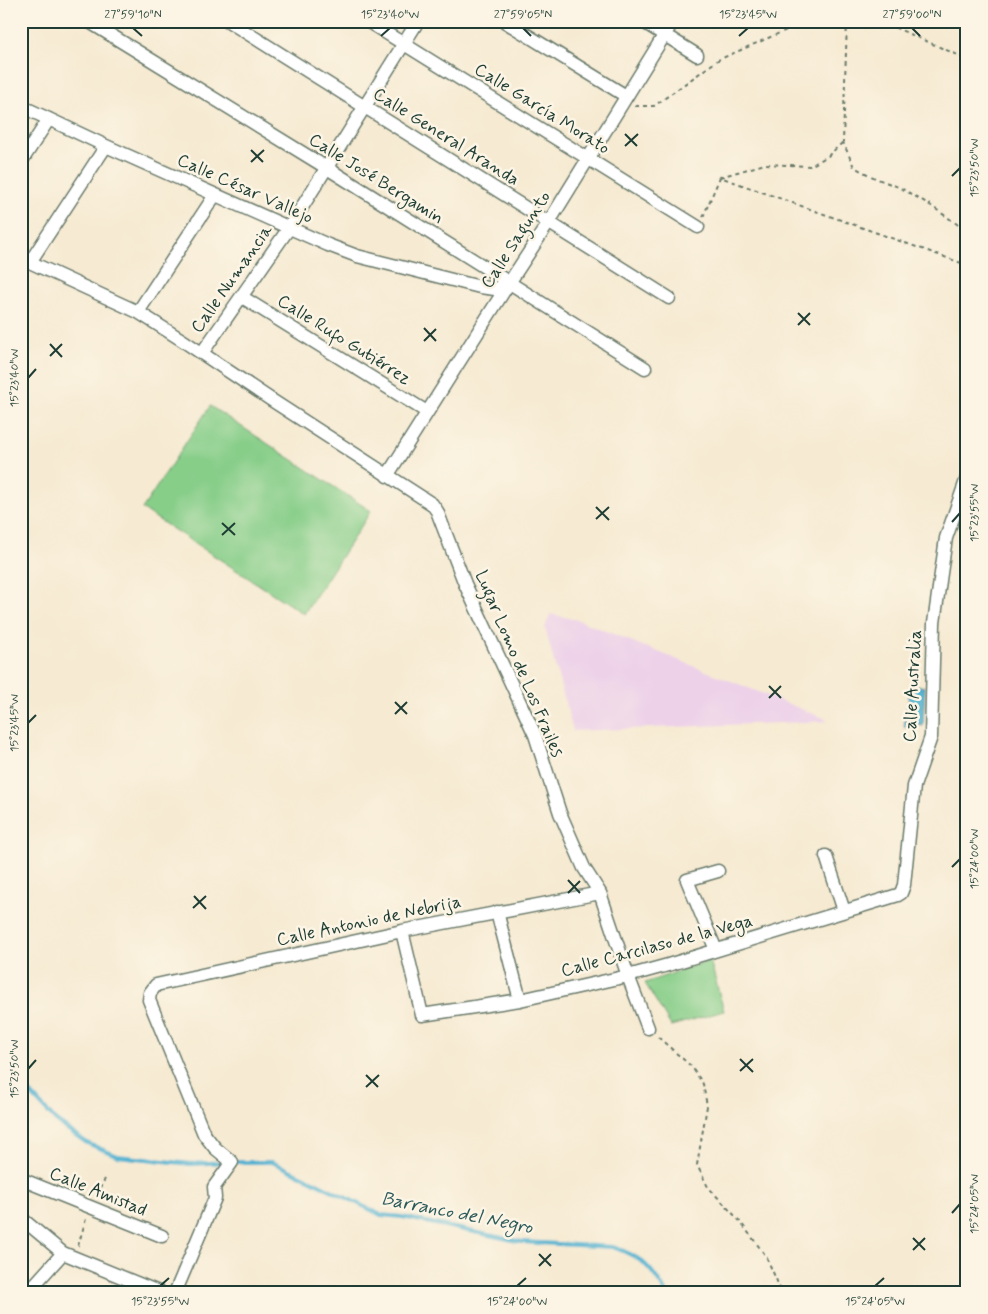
<svg xmlns="http://www.w3.org/2000/svg" width="988" height="1314" viewBox="0 0 988 1314" font-family="Mynerve,sans-serif">
  <style>
    .built { fill: #edd1e9 }
    .green { fill: #87ce89; stroke: #53865e }
    .water { fill: #53b2d1; stroke: #397882 }
    .lines { fill: none; stroke-linecap: round; stroke-linejoin: round }
    .stream { stroke: #53b2d1; stroke-width: 4 }
    .street-casing { stroke: #6a7a6b; stroke-width: 15 }
    .path { stroke: #6a7a6b; stroke-width: 2; stroke-dasharray: 4 4; stroke-linecap: butt }
    .street { stroke: #fff; stroke-width: 12 }
    .ticks { fill: none; stroke: #1f3d34; stroke-width: 2 }
    .labels { text-anchor: middle; dominant-baseline: central; stroke-width: 5; stroke-linejoin: round; paint-order: stroke }
    .street-label { font-size: 18px; fill: #1f3d34; stroke: #fcf5e5 }
    .water-label { font-size: 19px; font-style: italic; fill: #2c5a5b; stroke: #fcf5e5 }
    .neatline { fill: none; stroke: #1f3d34; stroke-width: 2 }
    .ticks-label { font-size: 12px; text-anchor: middle; fill: #1f3d34 }
  </style>
  <rect width="100%" height="100%" fill="#fcf5e5"/>
  <filter id="ink" filterUnits="userSpaceOnUse"><feTurbulence type="fractalNoise" baseFrequency=".02" numOctaves="2"/><feDisplacementMap in="SourceGraphic" scale="10" xChannelSelector="R" yChannelSelector="G"/><feConvolveMatrix kernelMatrix="1 2 1 2 8 2 1 2 1" color-interpolation-filters="sRGB"/></filter>
  <filter id="wash" filterUnits="userSpaceOnUse"><feTurbulence type="fractalNoise" baseFrequency=".0096" numOctaves="4" result="noise"/><feDisplacementMap in="SourceGraphic" scale="20" xChannelSelector="R" yChannelSelector="G"/><feGaussianBlur stdDeviation="1.12" result="paint"/><feColorMatrix in="noise" values="0 0 0 0 0 0 0 0 0 0 0 0 0 0 0 0 0 1.4 0 .05"/><feComposite in="paint" operator="in"/></filter>
  <g filter="url(#wash)">
    <rect width="100%" height="100%" fill="#f6ead2"/>
    <path class="built" d="M550,614L578,620L831,721L573,731L545,628Z"/>
    <path class="green" d="M210,406L371,511L304,614L142,509Z
      M710,960L724,1011L671,1026L645,983Z"/>
    <path class="water" d="M911,684L925,687L923,726L919,725L918,729L904,727Z"/>
    <g class="lines">
      <path class="stream" d="M21,1083L56,1121L87,1143L118,1156L191,1164L226,1162
        M235,1162H272L309,1179L381,1215L402,1217L522,1242L613,1247C642,1257 651,1267 666,1293"/>
    </g>
  </g>
  <g filter="url(#ink)">
    <g class="lines">
      <g class="street-casing">
        <path id="street" d="M88,21L327,168L645,368
          M228,21L669,298
          M367,21L698,227
          M504,21L626,96
          M642,21L697,55
          M21,106L106,146L328,245L357,256L480,287L495,289L509,283
          M21,162L49,119
          M21,258L138,312L182,340L273,401L432,504L437,511L465,584L535,735L560,813L584,868L600,893L628,976L648,1028
          M30,262L106,146
          M242,297L427,412
          M138,312L215,195
          M202,353L289,228L418,21
          M387,476L509,283L549,222L673,21
          M826,856L844,911
          M497,912L520,1000
          M402,931L422,1015L520,1000L628,976L668,965L898,895L901,893L904,885L914,786L931,737L934,623L946,538L967,478
          M716,950L687,880L718,871
          M21,1179L162,1236
          M21,1218L63,1253L161,1293
          M27,1293L63,1253
          M175,1293L215,1198L214,1187L232,1162L215,1148L204,1134L149,1000L150,993L156,985L402,931L600,893"/>
      </g>
      <path class="path" d="M847,21L843,142L854,167L875,178L901,188L927,203L967,231
        M880,21L967,59
        M635,106H654L718,60L807,21
        M720,177L765,164L810,166L828,156L843,142
        M703,217L720,177L967,265
        M658,1037L692,1067L703,1084L707,1106L697,1165L708,1187L738,1219L766,1256L779,1286L781,1293
        M96,1196L105,1179
        M78,1246L86,1219"/>
      <use href="#street" class="street"/>
    </g>
  </g>
  <path class="ticks" d="M133,28L142,36M523,28L531,36M912,28L920,36M381,36L390,28M739,36L748,28M625,134L637,146M625,146L638,134M251,150L263,162M251,162L264,150M952,176L960,168M798,313L810,325M798,325L810,313M424,328L436,341M424,341L436,329M50,344L62,357M50,356L62,344M28,378L36,369M596,507L609,520M596,519L609,507M952,522L960,513M222,523L235,535M222,535L235,523M769,686L781,698M769,698L781,686M395,702L407,714M395,714L407,702M28,723L36,715M952,867L960,859M568,880L580,893M568,893L580,881M194,896L206,909M193,908L206,896M740,1059L753,1072M28,1069L36,1060M740,1071L753,1059M366,1075L378,1087M366,1087L379,1075M952,1213L960,1204M913,1238L925,1250M913,1250L925,1238M539,1254L551,1266M539,1266L551,1254M160,1286L169,1278M517,1286L526,1278M875,1286L884,1278"/>
  <g class="labels">
    <g class="street-label">
      <text transform="translate(542 109) rotate(32)">Calle García Morato</text>
      <text transform="translate(446 137) rotate(32)">Calle General Aranda</text>
      <text transform="translate(376 179) rotate(32)">Calle José Bergamin</text>
      <text transform="translate(245 189) rotate(24)">Calle César Vallejo</text>
      <text transform="translate(516 240) rotate(-57)">Calle Sagunto</text>
      <text transform="translate(232 279) rotate(-55)">Calle Numancia</text>
      <text transform="translate(344 340) rotate(32)">Calle Rufo Gutiérrez</text>
      <text transform="translate(519 664) rotate(67)">Lugar Lomo de Los Frailes</text>
      <text transform="translate(913 686) rotate(-87)">Calle Australia</text>
      <text transform="translate(369 921) rotate(-12)">Calle Antonio de Nebrija</text>
      <text transform="translate(657 946) rotate(-15)">Calle Carcilaso de la Vega</text>
      <text transform="translate(98 1192) rotate(22)">Calle Amistad</text>
    </g>
    <g class="water-label">
      <text transform="translate(457 1213) rotate(11)">Barranco del Negro</text>
    </g>
  </g>
  <rect width="988" height="1314" fill="none" stroke="#fcf5e5" stroke-width="55"/>
  <rect x="28" y="28" width="932" height="1258" class="neatline"/>
  <g class="ticks-label">
    <text x="133" y="18">27°59'10"N</text>
    <text x="390" y="18">15°23'40"W</text>
    <text x="523" y="18">27°59'05"N</text>
    <text x="748" y="18">15°23'45"W</text>
    <text x="912" y="18">27°59'00"N</text>
    <text transform="translate(974 168) rotate(-90)" y="4">15°23'50"W</text>
    <text transform="translate(14 378) rotate(-90)" y="4">15°23'40"W</text>
    <text transform="translate(974 513) rotate(-90)" y="4">15°23'55"W</text>
    <text transform="translate(14 723) rotate(-90)" y="4">15°23'45"W</text>
    <text transform="translate(974 859) rotate(-90)" y="4">15°24'00"W</text>
    <text transform="translate(14 1069) rotate(-90)" y="4">15°23'50"W</text>
    <text transform="translate(974 1204) rotate(-90)" y="4">15°24'05"W</text>
    <text x="160" y="1305">15°23'55"W</text>
    <text x="517" y="1305">15°24'00"W</text>
    <text x="875" y="1305">15°24'05"W</text>
  </g>
</svg>
